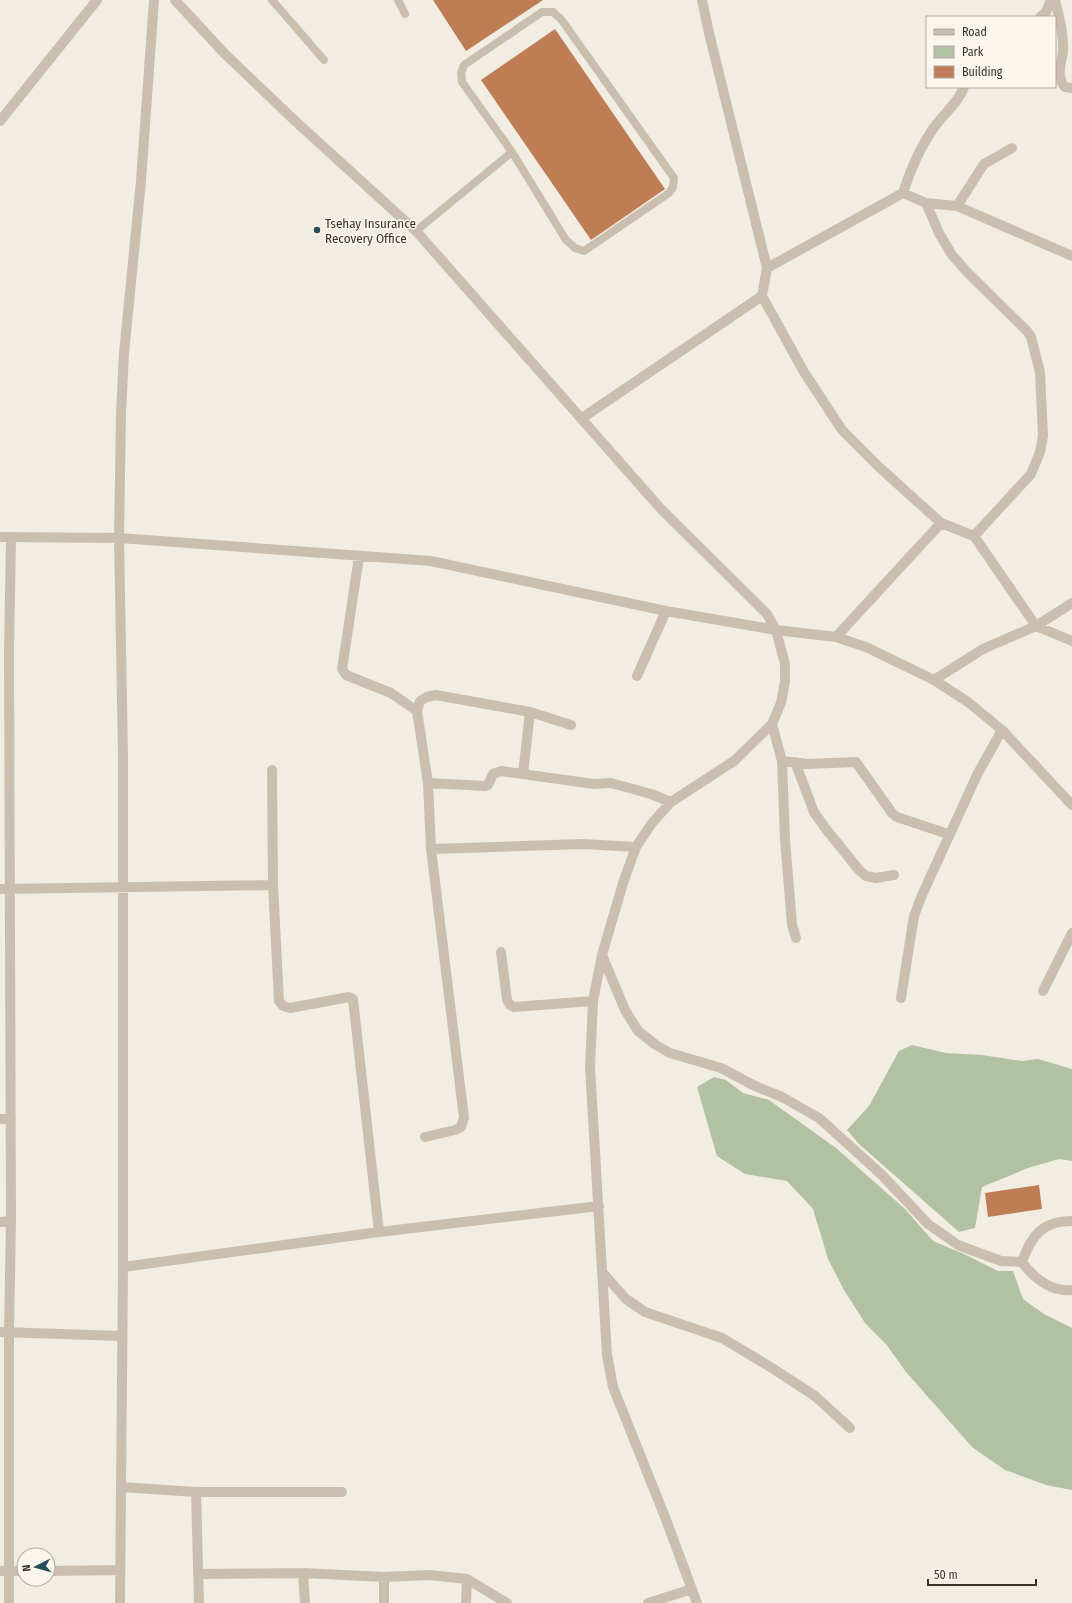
<svg xmlns="http://www.w3.org/2000/svg" width="1072" height="1603" viewBox="0 0 1072 1603" font-family="'Fira Sans Condensed',sans-serif">
  <style>
    .green { fill: #b2c1a2 }
    .building { fill: #be7d54 }
    .lines { fill: none; stroke-linecap: round; stroke-linejoin: round }
    .lane { stroke: #cabfae; stroke-width: 8 }
    .street { stroke: #cabfae; stroke-width: 10 }
    .poi-dot { fill: #244d58; stroke: #faf6ee; stroke-width: 1.5 }
    .labels { text-anchor: middle; dominant-baseline: central; stroke-width: 3; stroke-linejoin: round; paint-order: stroke }
    .poi-label { font-size: 13px; fill: #39322c; stroke: #faf6ee; text-anchor: start }
  </style>
  <rect width="100%" height="100%" fill="#f2ede2"/>
  <path class="green" d="M912,1045L946,1053L982,1055L1022,1061L1038,1059L1072,1069V1161L1059,1159L1028,1168L982,1187L975,1228L959,1232L859,1144L847,1130L869,1106L899,1051Z
    M714,1077L726,1080L743,1093L769,1100L836,1148L905,1209L933,1241L964,1254L998,1271H1013L1023,1299L1044,1314L1072,1328V1490L1046,1485L1005,1470L972,1447L906,1372L886,1344L865,1323L844,1290L828,1259L813,1209L787,1181L745,1174L717,1156L697,1087Z"/>
  <path class="building" d="M433,0H543L466,51Z
    M555,29L665,189L591,240L481,80Z
    M1039,1185L1042,1209L988,1217L985,1193Z"/>
  <g class="lines">
    <path class="lane" d="M272,0L324,60
      M398,0L405,14
      M542,12H553L561,19L674,178L673,187L669,193L584,251L575,248L566,240L512,152L462,82L461,73L464,65Z
      M416,231L512,152"/>
    <path class="street" d="M175,0L224,53L293,119L416,231L661,509L767,614L776,630L785,664V681L781,703L772,724L734,761L671,802L652,823L636,847L623,883L602,955L593,1001L590,1067L607,1355L613,1387L665,1517L697,1603
      M702,0L709,33L767,268L762,296L804,372L842,430L878,466L941,523L836,637
      M1055,0C1059,17 1064,34 1063,52C1061,63 1056,78 1065,87L1072,88
      M1040,17L1046,12L1051,0
      M0,121L97,0
      M903,193L926,203L939,233L952,255L968,273L1027,331L1031,337L1040,372L1043,436L1040,452L1031,474L974,536
      M926,203L957,206L1072,256
      M957,206L984,164L1012,148
      M767,268L903,193C911,168 922,142 939,121C948,110 959,101 964,87
      M582,418L762,296
      M941,523L974,536L1036,626L1072,641
      M0,537L119,538L431,561L666,611L776,630L836,637L866,647L934,680L968,702L1002,730L1072,805
      M359,557L342,669L346,675L391,693L417,711
      M637,676L666,611
      M934,680L983,649L1036,626L1072,603
      M772,724L782,761L785,839L792,925L796,938
      M782,761L808,764L856,762L892,813L897,817L948,834
      M795,762L814,812L826,829L859,870L866,876L876,878L894,875
      M272,770L273,885L279,1001L283,1006L290,1008L349,997L353,999L379,1232
      M523,774L530,712
      M428,783L485,786L488,785L493,774L501,771L594,784L611,783L651,794L671,802
      M431,849L583,844L636,847
      M0,889L273,885
      M501,952L507,1000L510,1005L514,1007L593,1001
      M602,955L625,1010L638,1031L656,1045L670,1053L721,1068L755,1086L782,1097L819,1118L882,1175L928,1224L958,1245L1001,1261L1022,1262
      M1043,991L1072,933
      M901,998L914,916L922,895L977,775L1002,730
      M0,1119H11
      M425,1137L455,1130L461,1127L464,1118L431,849L428,783L417,711L420,701L427,697L436,695L530,712L571,725
      M0,1222L11,1221
      M1022,1262C1031,1236 1042,1221 1072,1221
      M1022,1262C1034,1278 1050,1292 1072,1290
      M123,1267L379,1232L599,1206
      M602,1272L626,1299L645,1312L722,1338L772,1368L815,1396L850,1428
      M0,1332L122,1336
      M121,1487L196,1492H342
      M196,1492L199,1603
      M0,1571H24
      M48,1571L120,1570
      M303,1573L305,1603
      M199,1574L303,1573L384,1577L429,1575L467,1579L507,1603
      M384,1577V1603
      M9,1603V1331L11,1221L9,652L11,537
      M120,1603L123,1267V756L119,538L121,414L124,353L141,181L154,0
      M466,1603L467,1579
      M648,1603L692,1589"/>
  </g>
  <circle class="poi-dot" cx="317" cy="230" r="4"/>
  <g class="labels">
    <g class="poi-label">
      <text x="325" y="223">Tsehay Insurance<tspan x="325" dy="15">Recovery Office</tspan></text>
    </g>
  </g>
  <rect x="926" y="16" width="130" height="72" fill="#faf6ee" stroke="#ada8a0"/>
  <rect x="934" y="29" width="20" height="6" fill="#cabfae" stroke="#ada8a0"/>
  <text x="962" y="36" font-size="12" fill="#39322c">Road</text>
  <rect x="934" y="46" width="20" height="12" fill="#b2c1a2" stroke="#ada8a0"/>
  <text x="962" y="56" font-size="12" fill="#39322c">Park</text>
  <rect x="934" y="66" width="20" height="12" fill="#be7d54" stroke="#ada8a0"/>
  <text x="962" y="76" font-size="12" fill="#39322c">Building</text>
  <g transform="translate(36 1567) rotate(264)"><circle r="19" fill="#faf6ee" stroke="#ada8a0"/>
  <path d="M0-3L7 15L0 10L-7 15Z" fill="#244d58"/>
  <text y="-6" font-size="11" font-weight="bold" text-anchor="middle" fill="#39322c">N</text>
  </g>
  <path d="M928 1579v6h108v-6" fill="none" stroke="#39322c" stroke-width="2"/>
  <text x="934" y="1579" font-size="12" fill="#39322c" stroke="#faf6ee" stroke-width="3" paint-order="stroke">50 m</text>
</svg>
